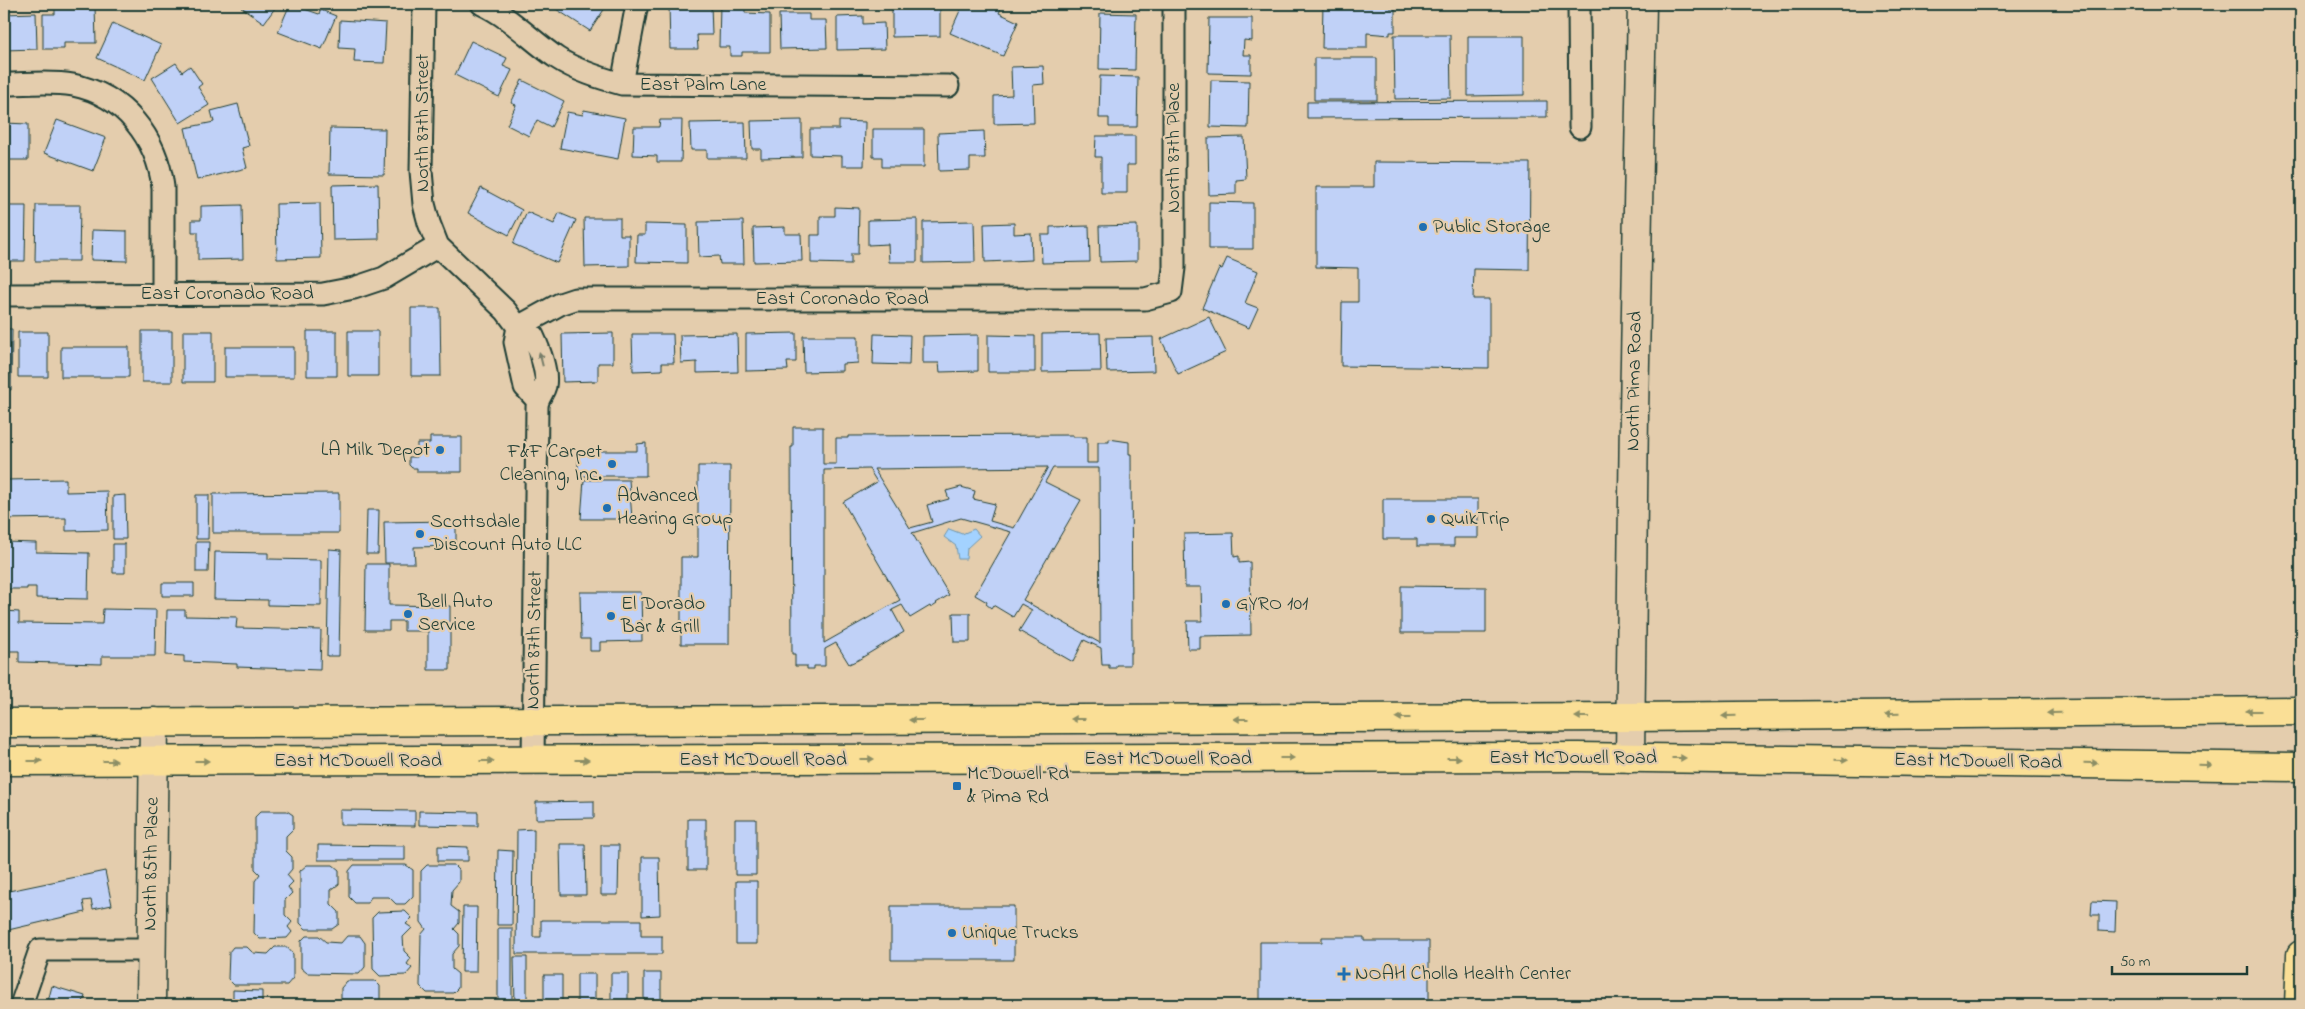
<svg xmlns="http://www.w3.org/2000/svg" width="2305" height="1009" viewBox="0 0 2305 1009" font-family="'Indie Flower',sans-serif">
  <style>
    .water { fill: #a3d2ff; stroke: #6e96ae }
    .building { fill: #c0d1f7; stroke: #1f3d34; fill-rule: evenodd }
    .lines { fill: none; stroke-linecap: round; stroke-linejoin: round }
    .minor-casing { stroke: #1f3d34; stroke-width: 25 }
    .tertiary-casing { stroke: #1f3d34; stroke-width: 31 }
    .secondary-casing { stroke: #1f3d34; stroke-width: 31 }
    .primary-casing { stroke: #1f3d34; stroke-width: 31 }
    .motorway-casing { stroke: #1f3d34; stroke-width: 31 }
    .minor { stroke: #e4cdad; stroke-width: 21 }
    .tertiary { stroke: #e4cdad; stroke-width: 28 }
    .secondary { stroke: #e4cdad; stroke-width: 28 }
    .primary { stroke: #fadf96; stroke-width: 28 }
    .motorway { stroke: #fadf96; stroke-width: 28 }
    .oneway { fill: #787e6a }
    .oneway2 { fill: #8c8e65 }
    .poi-dot { fill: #1f6fb2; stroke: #e4cdad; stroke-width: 2 }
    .labels { text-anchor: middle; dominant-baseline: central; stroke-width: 4.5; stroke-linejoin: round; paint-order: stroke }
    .street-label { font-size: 20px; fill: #1f3d34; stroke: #e4cdad }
    .poi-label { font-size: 20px; fill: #1f3d34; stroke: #e4cdad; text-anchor: start }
  </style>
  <rect width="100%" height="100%" fill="#e4cdad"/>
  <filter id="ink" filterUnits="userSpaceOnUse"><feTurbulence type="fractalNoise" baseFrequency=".02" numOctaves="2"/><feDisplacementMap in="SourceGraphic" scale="10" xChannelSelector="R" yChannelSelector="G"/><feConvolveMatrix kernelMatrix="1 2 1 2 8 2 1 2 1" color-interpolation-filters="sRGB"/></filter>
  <g filter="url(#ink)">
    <path class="water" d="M949,529L962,534L974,529L980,536L967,548L966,559H958L956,546L944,537Z"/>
    <path class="building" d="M55,4L95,6L96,43H64V49H43V14H55Z
      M237,4H278L264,23Z
      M290,4L319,14L321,10L336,16L322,49L278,32Z
      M559,4H598L605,8L590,31L556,9Z
      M669,4H711L712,35H697L698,49H670Z
      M720,4H745V13L770,14V52H742V56H730V47H719Z
      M963,4H1003L999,13L1018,22L1003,56L950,33Z
      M1227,4H1251V9H1227Z
      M1323,4H1390V8H1395V32H1390V35L1367,33V48H1322Z
      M940,6V36L892,37V7Z
      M36,13L37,49L4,50V14Z
      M1100,13L1136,14L1135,70L1099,69Z
      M779,14H809V20H826L827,48L780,49Z
      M863,16V24L884,23L885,49L837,50V17Z
      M1209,18H1252V41L1244,40L1243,55H1251V74L1208,73Z
      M340,20L386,23L384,63L354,62L355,49L339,48Z
      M113,23L161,45L145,80L97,58Z
      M1394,35H1450L1451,98L1395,99Z
      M1468,36H1524V95L1468,96Z
      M471,41L507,58L503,66L512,70L499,97L455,75Z
      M1314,58H1377V100H1314Z
      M176,63L182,72L190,66L202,84L198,87L209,105L180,123L152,78Z
      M1043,66L1044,84L1033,85L1034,123L994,124V96L1012,95L1011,67Z
      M1100,76L1138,77L1137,127H1109V118H1099Z
      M522,80L564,101L551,127L537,120L529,136L507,125L516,105L511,103Z
      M1211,80L1249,81L1248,128L1210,127Z
      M1547,101V117L1307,118V102Z
      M238,104L249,146L242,148L247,168L197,180L185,128L214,122L211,111Z
      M584,110L625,118L618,159L560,148L567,112L583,115Z
      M57,120L106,138L93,171L44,153Z
      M660,120H682L681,162H657V156L633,155L634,127H659Z
      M802,120V157L761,158V149H752L751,121Z
      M839,121L865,122L864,166H842V156L810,155V129H839Z
      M745,122L746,158H707V150H691L690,123Z
      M4,123L28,124V160H4Z
      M330,128L385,129L384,175L329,174Z
      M873,129H924V167H882V157H873Z
      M984,131L985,158H970V170L939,171L938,133Z
      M1096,136H1135V165H1127V193H1101V157H1095Z
      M1244,137L1246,179L1236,180V194L1209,195L1208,138Z
      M1374,162L1530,163L1529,270L1474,269L1473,299H1489V368L1341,366L1342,302H1358V268L1316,267V187H1374Z
      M378,184L379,239L333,240L332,185Z
      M481,188L522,210L509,235L468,213Z
      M1209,202L1253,203V249H1209Z
      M320,203L321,258L277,259L276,204Z
      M36,205H80L79,261H35Z
      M242,205L243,259L198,260V232H192V220H201V206Z
      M4,206H26L25,261H4Z
      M835,207L859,208L858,254H851V264L811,263V235H820V216H835Z
      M527,212L554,224L559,213L576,220L557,263L513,244Z
      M584,218H620V235H629V266L585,267Z
      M917,219V262H889L888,244L868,245V220Z
      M743,221L744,264H720L719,256L699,257L698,222Z
      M974,221L975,262L923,263V222Z
      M1014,223V234L1031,233L1032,260L985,262L984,224Z
      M645,224L687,225V263L636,262L637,235H645Z
      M1137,225V261L1100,262L1099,226Z
      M1089,226L1090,262L1042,263L1041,235H1050V227Z
      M785,227V234H801L802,261L754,262L753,228Z
      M92,230L127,231V261L91,260Z
      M1227,258L1258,271L1245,303L1258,308L1249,328L1202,308L1219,268L1222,269Z
      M411,308H440L441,376H411Z
      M1209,317L1226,352L1178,374L1161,339Z
      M4,329H12L11,390H4Z
      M142,331H172V382H142Z
      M183,331H213V382H183Z
      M307,331H337V376H307Z
      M348,331H378V376H348Z
      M18,332H48V377H18Z
      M613,333V363H598V381L563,382L562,334Z
      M796,333V362H787L788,370L746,371V334Z
      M1100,333L1101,371L1042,372V334Z
      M632,334H673L674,363H662V370L633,371Z
      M737,334L738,372L697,373V362L681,363L680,335Z
      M874,334L910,335L909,365L873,364Z
      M978,335V371L940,372L939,363H923V336Z
      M988,335L1035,336V372H988Z
      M803,336H858V363L842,364V371L804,372Z
      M1153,337L1154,371L1107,372L1106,338Z
      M61,347H129V377H61Z
      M225,347H294V377H225Z
      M793,427H823V464H836V438H848V436L1073,435V437H1087V463H1098V442H1109V439L1129,442V454H1131L1132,653H1130V665H1116V668H1109V665H1102L1101,648L1084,640L1073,662L1019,631L1032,610L1021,604L1013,617L993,605L991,608L986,604L987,602L975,595L1011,532L961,518L912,533L949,595L936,603L937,604L931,608L930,606L910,618L902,605L892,610L904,632L858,660L849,664L836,643L825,649V666H814V669H807V666H795V654H792L791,447H793ZM1048,467L1014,528L990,521L995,504L973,499L975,491L961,487L946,491L949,499L927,505L932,522L910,528L874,469ZM1053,468H1099L1100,643L1023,600L1081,500L1045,482ZM869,469L877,482L843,502L900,600L824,643V470Z
      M430,437H462V472H417V468H412L409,465V457H417V443H430Z
      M646,443V476H578V451H637V444Z
      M698,466H730L729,644H681V557H698Z
      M66,479V492L107,491L108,530L66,531V518L4,519V480Z
      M584,480H629L632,519H581Z
      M339,493V533H213V494Z
      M125,495L126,539H113V496Z
      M196,495H209L208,539H196Z
      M1383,499H1478V538H1454V546H1417V539H1383Z
      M367,510H379L378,554H366Z
      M456,521V546L414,547L415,563H385L384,522Z
      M1233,533L1234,557L1239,556V563L1250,562L1251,635L1200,636V649H1188L1187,621H1202L1201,587H1185L1184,534Z
      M4,542L36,543V552L89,553L88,599L36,598V587H27V589H4Z
      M196,542H209L208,572H196Z
      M113,544H125V573H113Z
      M329,549L341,550L339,656H327Z
      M215,552L268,553V559L321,560V606L268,605V600L214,599Z
      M366,564H389V605L450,606V670H428V631H404V621H389V630H365Z
      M162,583H194V596H162Z
      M1401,586L1486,587V633H1401Z
      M580,592H641L642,641L600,642V651H590V639H581Z
      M103,609L156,610L155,656H102V664L19,662V651H4V611L19,612V623L102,624Z
      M167,610H185V616L237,617L236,628L321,630L320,670L237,667V664L184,662V656L166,655Z
      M953,613H970V642H954Z
      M594,801V818L536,819V802Z
      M340,810L415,811V826L340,825Z
      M261,811H287L293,815V829L286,836V851L292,857V869L287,875L293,882L288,887L292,893L285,900V915L292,922L288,927L292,932L287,938L260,939L254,933L255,881L260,874L255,869V817Z
      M419,811L478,812V826L419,825Z
      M688,819H706V870H688Z
      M735,819H756V875H735Z
      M534,829L533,937H541V920H641V936H662V954H516L517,830Z
      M560,844H585L586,895H561Z
      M318,845L405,846V860H318Z
      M601,845H619L618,895H601Z
      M438,846L468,847V861H438Z
      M498,850L513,851L512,925H497Z
      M642,857H659L660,915L642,916Z
      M307,865H333L339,870V884L331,890V904L339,912V924L332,929H306L300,923V871Z
      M354,865H406L413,870V896L405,904H396L389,897H371L367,903H355L349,897V871Z
      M427,865H454L459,870V882L452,890L451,906L459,912V923L454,929L459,934V946L452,954V969L458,974V988L453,993H427L420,986L421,935L426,929L421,922V871Z
      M105,871L112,905L93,909L91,900L83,901L85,912L4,931V892Z
      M736,881H757V944H736Z
      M2092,901L2116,902L2115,932L2099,931V915H2091Z
      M891,906H1014V960H891Z
      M463,907H477L476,972H462Z
      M405,911L412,918L406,924L412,928L403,937L404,951L411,958L407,964L412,968L406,975L380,976L373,969L372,918L378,912Z
      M498,928H512V1002H498Z
      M306,936H319L326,942L341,943L347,936H360L365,943V967L359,974L307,973L301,968V941Z
      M1322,937H1364V941H1429V1005H1260V942H1322Z
      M233,947H247L253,953L268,954L275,947H287L293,954V978L287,985H234L228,979L229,952Z
      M514,957H527V1005H515Z
      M611,973H628V1005H611Z
      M644,973H661V1005H644Z
      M577,974H595V1005H577Z
      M544,975H562V1005H544Z
      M347,981H375L380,986V999L374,1005H341V988Z
      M52,986L85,996L82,1005H47Z
      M233,990L262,991V1005H233Z
      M450,1001L454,1005H394L397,1002Z"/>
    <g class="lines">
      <g class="minor-casing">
        <path id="minor" d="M424,4L421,171L424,204L429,223L438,246L506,311L518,327L533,336C539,349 548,371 545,386C543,394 537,398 537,407L533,761
          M482,4C510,17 532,41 557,58C577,71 600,78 622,84L948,86
          M1579,4L1580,127
          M4,84C26,84 51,81 73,85C124,95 157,138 163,187V294
          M622,84L637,4
          M4,295L323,294L354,288L384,278L438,246
          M518,327L560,304L575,299H1145L1171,292L1174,268V4
          M518,327L515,342L525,387L537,400
          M21,1005L40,950H151"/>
      </g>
      <g class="tertiary-casing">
        <path id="tertiary" d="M151,1005L154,722"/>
      </g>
      <g class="secondary-casing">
        <path id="secondary" d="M1630,758L1634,412L1642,4"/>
      </g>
      <g class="primary-casing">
        <path id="primary" d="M4,723L1631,717L2301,711
          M4,761L1578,757L2301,767"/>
      </g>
      <g class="motorway-casing">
        <path id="motorway" d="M2299,1005L2301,955"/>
      </g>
      <use href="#minor" class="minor"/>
      <use href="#tertiary" class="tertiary"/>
      <use href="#secondary" class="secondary"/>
      <use href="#primary" class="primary"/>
      <use href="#motorway" class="motorway"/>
    </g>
    <defs><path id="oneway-solid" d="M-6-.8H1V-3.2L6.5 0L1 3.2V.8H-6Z" transform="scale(1.25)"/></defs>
    <use class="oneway" href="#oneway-solid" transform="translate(541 359) rotate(-104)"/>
    <g class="oneway2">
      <use href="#oneway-solid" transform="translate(2253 711) rotate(180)"/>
      <use href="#oneway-solid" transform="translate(2054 713) rotate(179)"/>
      <use href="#oneway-solid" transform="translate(1892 714) rotate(179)"/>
      <use href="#oneway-solid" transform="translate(1729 716) rotate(179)"/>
      <use href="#oneway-solid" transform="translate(1582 717) rotate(180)"/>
      <use href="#oneway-solid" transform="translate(1403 718) rotate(180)"/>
      <use href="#oneway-solid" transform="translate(1078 719) rotate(180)"/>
      <use href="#oneway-solid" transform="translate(1241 719) rotate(180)"/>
      <use href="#oneway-solid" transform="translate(916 720) rotate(180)"/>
      <use href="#oneway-solid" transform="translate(1287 758)"/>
      <use href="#oneway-solid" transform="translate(1454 758)"/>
      <use href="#oneway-solid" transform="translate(1679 758)"/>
      <use href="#oneway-solid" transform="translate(867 759)"/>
      <use href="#oneway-solid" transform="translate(582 760)"/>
      <use href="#oneway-solid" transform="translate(1841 760) rotate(1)"/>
      <use href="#oneway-solid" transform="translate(35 761)"/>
      <use href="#oneway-solid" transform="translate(110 761)"/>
      <use href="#oneway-solid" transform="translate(202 761)"/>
      <use href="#oneway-solid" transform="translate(487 761)"/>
      <use href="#oneway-solid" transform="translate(2091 763) rotate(1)"/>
      <use href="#oneway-solid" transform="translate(2205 765) rotate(1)"/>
    </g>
  </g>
  <g class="poi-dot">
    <circle cx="1423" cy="227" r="5"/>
    <circle cx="440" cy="450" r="5"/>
    <circle cx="612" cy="464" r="5"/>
    <circle cx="607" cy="508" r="5"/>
    <circle cx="1431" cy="519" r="5"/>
    <circle cx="420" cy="534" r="5"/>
    <circle cx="1226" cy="604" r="5"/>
    <circle cx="408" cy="614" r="5"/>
    <circle cx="611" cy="616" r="5"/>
    <rect x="952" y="781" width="10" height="10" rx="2.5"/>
    <circle cx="952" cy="933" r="5"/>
    <path d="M1341.5 966.5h5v5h5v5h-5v5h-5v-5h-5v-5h5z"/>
  </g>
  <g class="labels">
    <g class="street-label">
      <text x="703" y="85">East Palm Lane</text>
      <text transform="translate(423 123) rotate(-90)">North 87th Street</text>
      <text transform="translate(1174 148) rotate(-90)">North 87th Place</text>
      <text x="227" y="294">East Coronado Road</text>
      <text x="842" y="299">East Coronado Road</text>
      <text transform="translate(1635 381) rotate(-89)">North Pima Road</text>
      <text transform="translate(535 640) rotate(-89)">North 87th Street</text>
      <text x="1573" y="758">East McDowell Road</text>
      <text x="1168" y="759">East McDowell Road</text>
      <text x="763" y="760">East McDowell Road</text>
      <text x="358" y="761">East McDowell Road</text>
      <text transform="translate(1978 762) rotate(1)">East McDowell Road</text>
      <text transform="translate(152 864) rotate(-89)">North 85th Place</text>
    </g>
    <g class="poi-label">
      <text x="1433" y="227">Public Storage</text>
      <text x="430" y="450" text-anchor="end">LA Milk Depot</text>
      <text x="602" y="452" text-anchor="end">F&amp;F Carpet<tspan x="602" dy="23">Cleaning, Inc.</tspan></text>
      <text x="617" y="496">Advanced<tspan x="617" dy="23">Hearing Group</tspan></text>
      <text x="1441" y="519">QuikTrip</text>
      <text x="430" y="522">Scottsdale<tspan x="430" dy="23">Discount Auto LLC</tspan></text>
      <text x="418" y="602">Bell Auto<tspan x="418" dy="23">Service</tspan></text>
      <text x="621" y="604">El Dorado<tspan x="621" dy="23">Bar &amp; Grill</tspan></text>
      <text x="1236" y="604">GYRO 101</text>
      <text x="967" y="774">McDowell Rd<tspan x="967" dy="23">&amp; Pima Rd</tspan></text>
      <text x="962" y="933">Unique Trucks</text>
      <text x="1355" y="974">NOAH Cholla Health Center</text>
    </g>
  </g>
  <rect width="2305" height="1009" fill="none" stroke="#e4cdad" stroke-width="20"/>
  <rect x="10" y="10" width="2285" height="989" fill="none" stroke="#1f3d34" stroke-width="2" filter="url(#ink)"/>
  <path d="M2112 966v8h135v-8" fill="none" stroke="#1f3d34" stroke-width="2.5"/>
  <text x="2120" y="966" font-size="15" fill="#1f3d34" stroke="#e4cdad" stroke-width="4" paint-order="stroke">50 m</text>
</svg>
